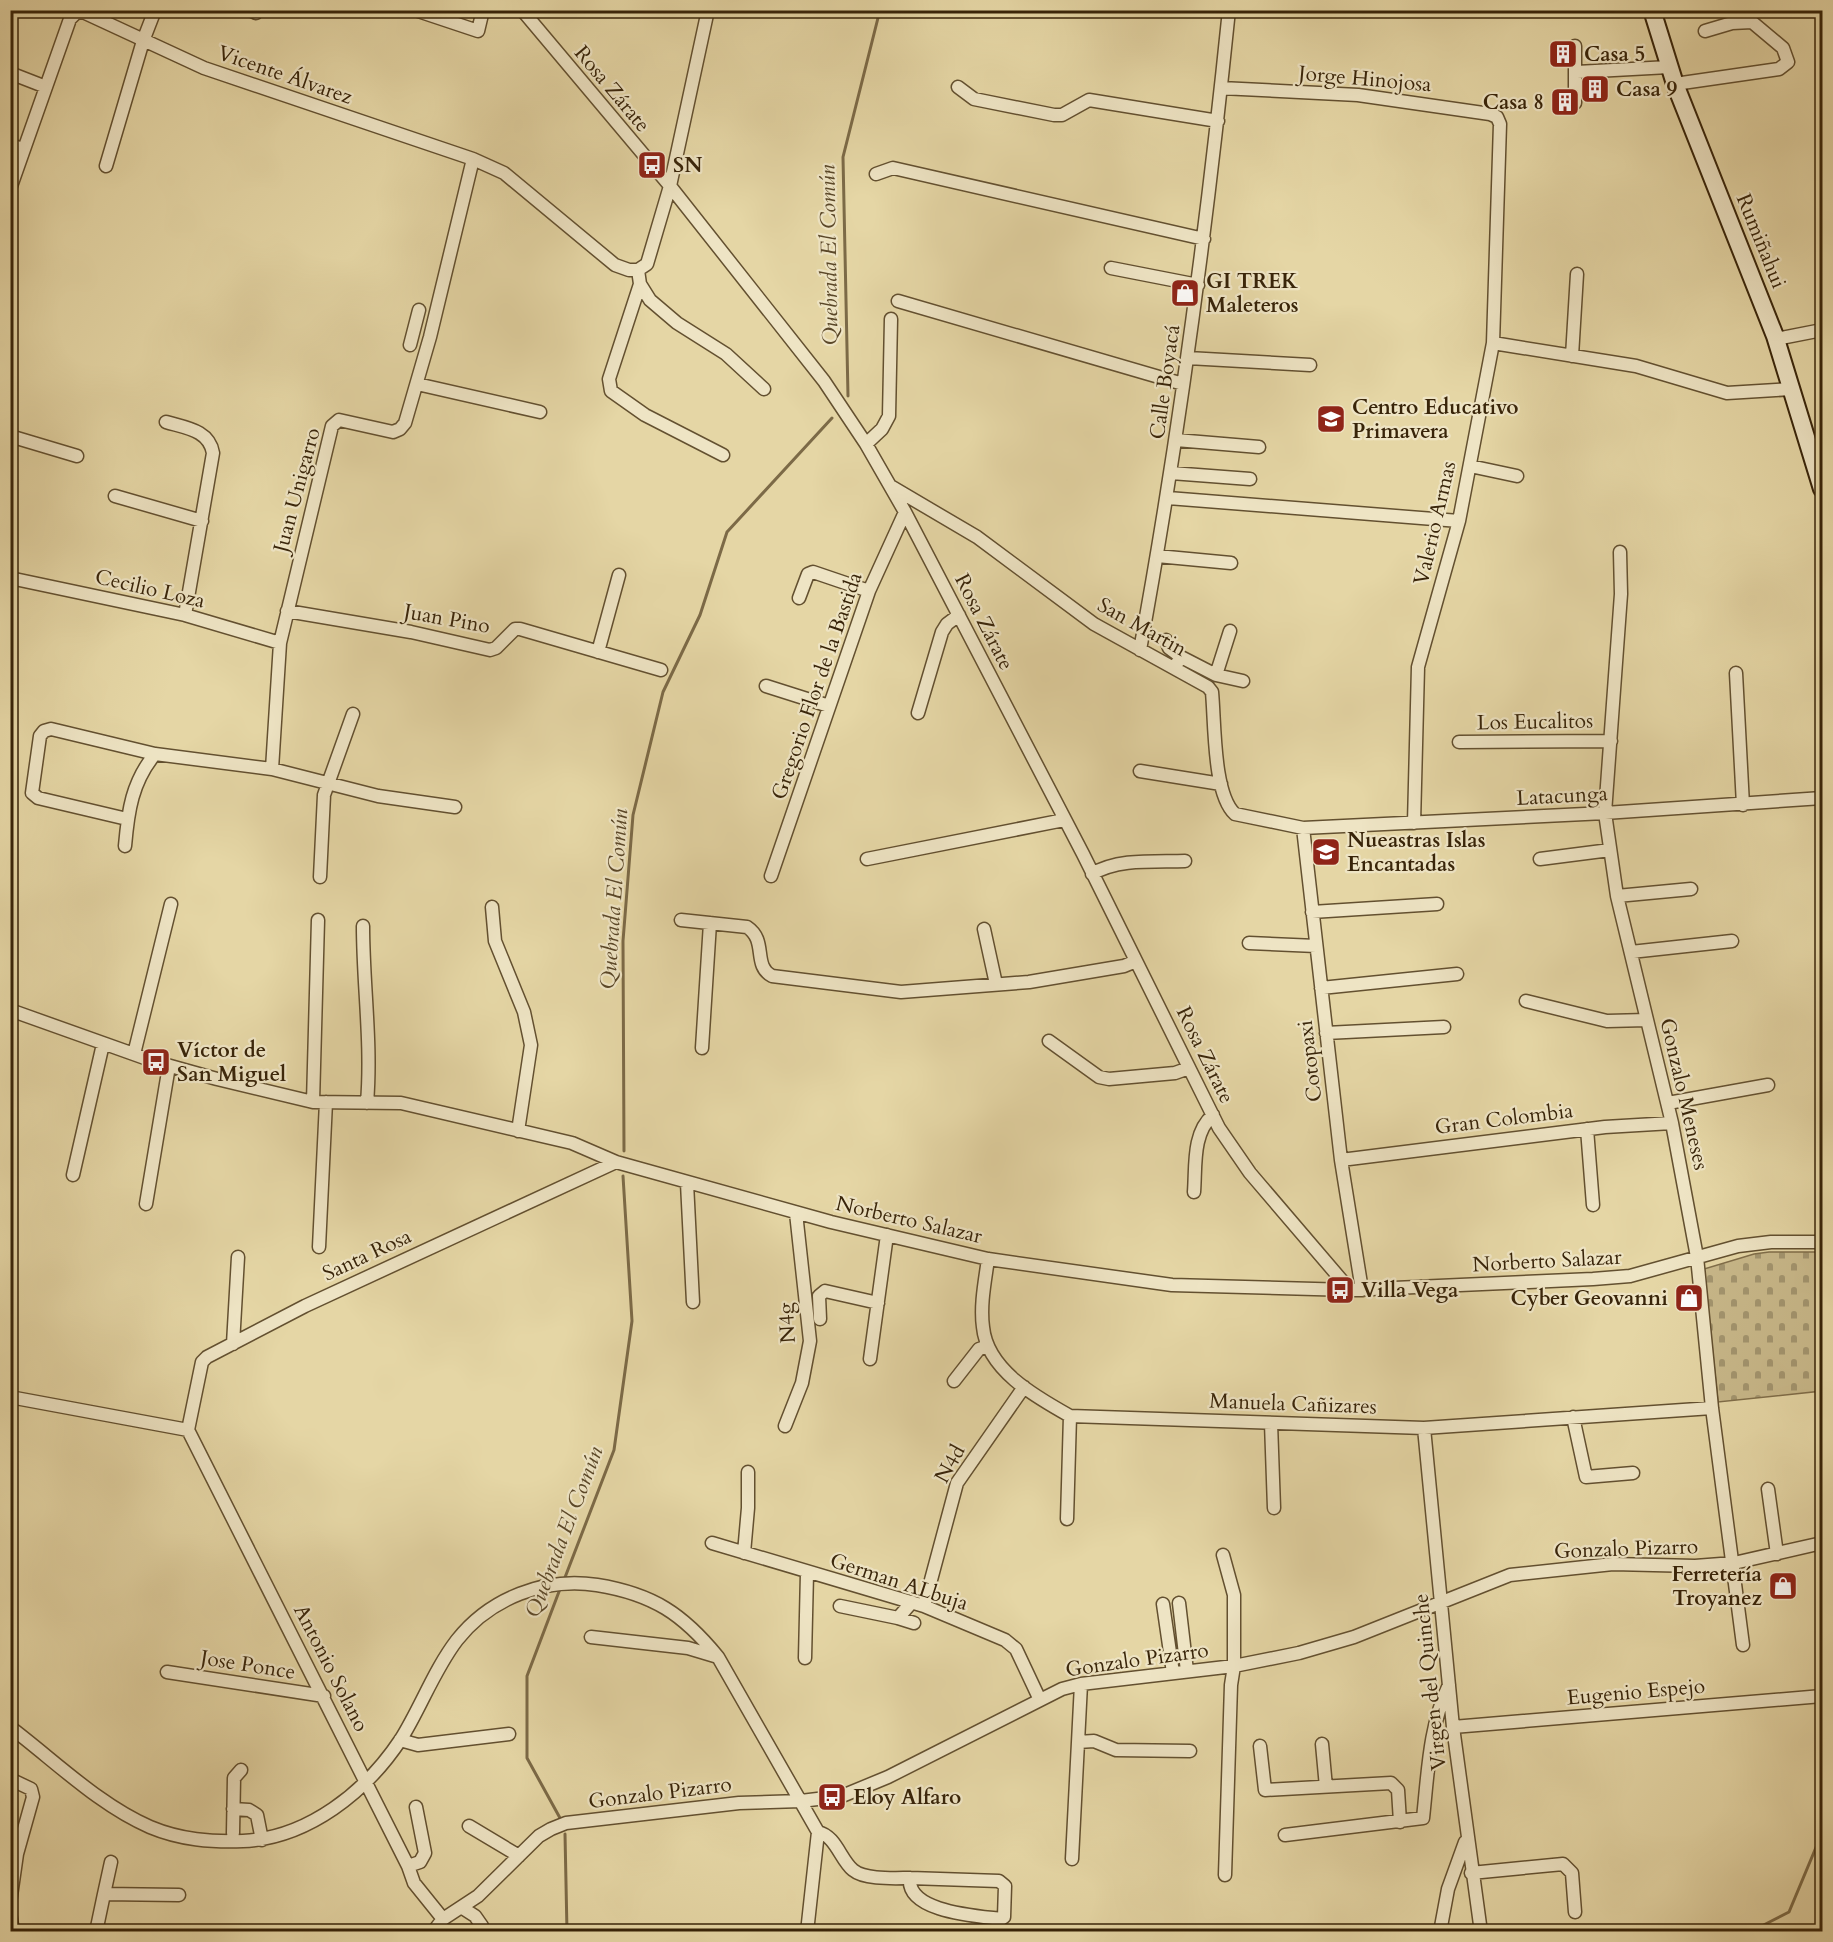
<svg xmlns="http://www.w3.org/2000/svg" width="1833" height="1942" viewBox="0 0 1833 1942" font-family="Cardo,serif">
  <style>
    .cemetery { fill: url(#cemetery-stones); stroke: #806e4a; stroke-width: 1.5 }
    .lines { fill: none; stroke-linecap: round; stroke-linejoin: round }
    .stream { stroke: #7c6a47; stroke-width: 3 }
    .street-casing { stroke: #635030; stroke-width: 15 }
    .secondary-casing { stroke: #382409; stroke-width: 20 }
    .street { stroke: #eee4c4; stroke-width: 12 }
    .secondary { stroke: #eee4c4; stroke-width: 16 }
    .labels { text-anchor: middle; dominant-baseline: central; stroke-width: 4.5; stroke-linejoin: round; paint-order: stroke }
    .poi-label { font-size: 21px; font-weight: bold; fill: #382409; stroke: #eee4c4; text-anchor: start }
    .street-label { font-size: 21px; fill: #382409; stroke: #eee4c4 }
    .water-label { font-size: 22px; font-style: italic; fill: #5a4728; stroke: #eee4c4 }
  </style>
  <defs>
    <pattern id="cemetery-stones" width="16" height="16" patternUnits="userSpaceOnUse" patternTransform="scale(1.5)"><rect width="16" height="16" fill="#c8b88a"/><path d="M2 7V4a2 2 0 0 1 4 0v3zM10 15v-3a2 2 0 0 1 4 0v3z" fill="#a3956f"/></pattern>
  </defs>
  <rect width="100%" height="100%" fill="#e5d6a5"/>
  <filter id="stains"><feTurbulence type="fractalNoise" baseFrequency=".00333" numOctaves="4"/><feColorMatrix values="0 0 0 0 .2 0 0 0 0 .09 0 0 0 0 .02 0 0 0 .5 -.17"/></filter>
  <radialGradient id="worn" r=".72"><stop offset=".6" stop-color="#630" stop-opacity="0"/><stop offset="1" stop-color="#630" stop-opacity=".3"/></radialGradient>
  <path class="cemetery" d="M1769,1252H1822V1391L1718,1402L1704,1269L1754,1254Z"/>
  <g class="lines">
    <path class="stream" d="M1819,10L1822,15
      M848,396L843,157L880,10
      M624,1151L623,941L633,815L663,692L700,615L727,532L832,418
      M564,1580L614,1450L632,1321L623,1176
      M560,1818L527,1758V1676L560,1589
      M565,1834L567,1932
      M1750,1932L1789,1912L1822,1833"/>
    <g class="street-casing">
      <path id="street" d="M250,10L256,13
        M415,10L478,31L483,10
        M522,10L670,186L824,381L866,444L905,512L1083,854L1219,1128L1250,1173L1350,1290
        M1577,72L1669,67
        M10,73L46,87
        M1675,84L1779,69L1788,62L1783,48L1752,22L1732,23L1705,31
        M958,87L974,99L1054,115H1062L1089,100L1218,121
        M1221,88L1358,95L1490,114L1497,117L1500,124L1493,343L1459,521L1418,667L1414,823
        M1575,103V46
        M10,145L23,149
        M106,166L143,41L155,10
        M876,174L893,168L1204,239
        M10,189L70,19L76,13L83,12L204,68L473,159L504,173L615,265L629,270H638
        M1111,268L1198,285
        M638,270L647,264L670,186L708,10
        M638,270L640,284L609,379L611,391L645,415L723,455
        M640,284L650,300L677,323L726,354L764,389
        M898,301L1183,384
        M1776,339L1822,330
        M1493,343L1636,366L1727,393L1792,389
        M410,345L419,310
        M1572,356L1577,274
        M1188,358L1310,365
        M417,384L540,412
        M166,422C186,428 209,430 213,453L185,615
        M10,436L77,456
        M1176,440L1259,447
        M866,444L882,429L889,416L891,319
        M1470,466L1517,476
        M1171,473L1250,479
        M892,487L977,537L1094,624L1208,687L1212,692C1215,723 1213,794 1235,814L1303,828L1605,813L1822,798
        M115,496L202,521
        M1168,498L1459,521
        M1620,552L1621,594L1605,813L1617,896L1672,1123L1697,1257L1712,1408L1743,1645
        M1157,556L1231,563
        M10,578L185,615L280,643
        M799,598L808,574L813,572L869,591
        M287,611L411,632L490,650L496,648L515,629H520L661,670
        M1166,640L1169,648L1181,657
        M1140,650C1179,438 1207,225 1229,10
        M598,652L619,575
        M1174,668L1181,657L1216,675L1230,631
        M1736,673L1743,805
        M1216,675L1243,681
        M766,686L829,706
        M918,713L942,632L947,624L959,615
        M1459,742L1611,741
        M272,769L280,643L332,426L339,420L393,432L400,429L405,423L430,337L473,159
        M1140,771L1221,784
        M127,819L38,798L32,793L40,736L44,731L51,729L155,754L272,769L378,796L455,807
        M1303,828L1341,1160L1362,1290
        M125,846C128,811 132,782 155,754
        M867,859L1064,820
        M1540,859L1610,850
        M1092,874C1119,858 1155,862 1185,861
        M771,876L869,591L905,512
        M320,877L324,795L353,714
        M1617,896L1691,889
        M492,907L495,941L524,1012L531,1045L518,1131
        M1312,912L1437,904
        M681,920L747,927C768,941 752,965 772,976L901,992L1029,982L1124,966L1136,961
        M363,926C363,985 372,1043 367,1103
        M984,929L996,984
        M1249,943L1316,946
        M1631,952L1732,941
        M1321,988L1457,974
        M1526,1001L1607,1021L1647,1020
        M10,1010L156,1062L217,1079L313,1102L401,1103L572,1143L616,1162L831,1222L988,1259L1172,1285L1350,1290L1593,1279L1630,1276L1738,1246L1771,1242H1822
        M1326,1033L1444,1027
        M1049,1041L1099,1077L1109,1079L1175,1073L1189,1068
        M702,1048L710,923
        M134,1054L171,904
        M313,1102L318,920
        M1668,1103L1768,1085
        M1587,1129L1593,1205
        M1341,1160L1605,1127L1672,1123
        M73,1175L103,1044
        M687,1183L693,1302
        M1194,1192C1196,1166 1192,1133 1213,1115
        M146,1204L169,1066
        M319,1247L326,1102
        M988,1259C985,1281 980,1305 983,1327C987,1370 1036,1397 1070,1416L1424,1428L1712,1408
        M820,1319L819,1296L825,1291L878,1303
        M233,1344L238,1257
        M870,1359L887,1235
        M954,1381L979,1349L988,1346
        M10,1397L188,1430
        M1573,1417L1586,1477L1633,1473
        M1271,1423L1274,1508
        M785,1426L802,1383L810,1341L796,1213
        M1424,1428L1453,1727L1481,1932
        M188,1430L408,1866L414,1883L443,1919
        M188,1430L202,1362L207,1357L305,1306L616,1162
        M1768,1489L1777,1554
        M1067,1519L1070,1416
        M712,1543L924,1606L1005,1640L1016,1649L1040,1700
        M744,1553L748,1508V1472
        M1223,1555L1234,1595V1666L1231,1685L1225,1875
        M1179,1603L1187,1671
        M1163,1604L1173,1673
        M840,1606L898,1618L912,1602
        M924,1606L957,1483L1024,1387
        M898,1618L914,1623
        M591,1637L688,1648L718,1657
        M805,1658L807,1573
        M167,1672L324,1696
        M10,1727C55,1761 99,1805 150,1827C181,1840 211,1842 243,1841C308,1838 366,1792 401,1739C421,1707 434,1670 457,1640C490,1598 545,1577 597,1585C653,1594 683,1614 718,1657L818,1832C836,1836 840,1859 853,1870C865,1880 895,1878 910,1878L999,1881L1005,1886L1004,1917L1001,1919C977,1916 906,1912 910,1878
        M1453,1727L1822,1696
        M400,1740L418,1745L509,1734
        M1078,1742L1094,1741L1116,1750L1190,1751
        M1322,1744L1326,1787
        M1260,1746L1265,1790L1391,1783L1398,1790L1400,1822
        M10,1779L31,1789L33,1797L17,1854L10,1903
        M233,1809L249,1810L257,1815L262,1840
        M469,1826L519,1856
        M233,1833L234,1778L241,1770
        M1285,1835L1423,1818C1428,1773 1429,1726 1449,1685
        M1072,1859L1081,1684
        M408,1866L420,1862L425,1853L416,1807
        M1471,1873L1563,1864L1572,1873L1575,1912
        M104,1894L111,1862
        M461,1907L475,1916L482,1926L480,1932
        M10,1912L13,1932
        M96,1932L104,1894L179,1895
        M433,1932L443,1919L478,1896L539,1836L551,1829L566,1823L739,1803L801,1801L842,1796L888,1777L1062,1689L1081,1684L1234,1666L1299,1653L1354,1637L1510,1575L1613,1564L1695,1566L1734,1563L1822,1543
        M807,1932L818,1832
        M1440,1932L1448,1889L1465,1842"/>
    </g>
    <g class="secondary-casing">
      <path id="secondary" d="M1652,10L1675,84L1775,336L1822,489"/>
    </g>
    <use href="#street" class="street"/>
    <use href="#secondary" class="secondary"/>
  </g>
  <defs>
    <g id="building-square" transform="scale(1.5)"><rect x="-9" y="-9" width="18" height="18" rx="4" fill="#8f2418" stroke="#eee4c4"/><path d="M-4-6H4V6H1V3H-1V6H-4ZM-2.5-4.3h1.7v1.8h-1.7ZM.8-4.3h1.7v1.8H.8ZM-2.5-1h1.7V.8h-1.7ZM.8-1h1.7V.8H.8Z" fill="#fff"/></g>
    <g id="bus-square" transform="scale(1.5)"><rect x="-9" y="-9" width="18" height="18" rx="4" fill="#8f2418" stroke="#eee4c4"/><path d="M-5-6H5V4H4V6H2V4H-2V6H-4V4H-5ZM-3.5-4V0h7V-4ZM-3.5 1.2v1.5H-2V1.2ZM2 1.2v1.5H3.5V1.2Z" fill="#fff"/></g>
    <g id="shop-square" transform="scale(1.5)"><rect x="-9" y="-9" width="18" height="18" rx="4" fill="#8f2418" stroke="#eee4c4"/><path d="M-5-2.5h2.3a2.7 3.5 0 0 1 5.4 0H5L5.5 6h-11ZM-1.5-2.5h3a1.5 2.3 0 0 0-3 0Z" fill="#fff"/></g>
    <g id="school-square" transform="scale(1.5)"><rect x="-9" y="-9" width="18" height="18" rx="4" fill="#8f2418" stroke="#eee4c4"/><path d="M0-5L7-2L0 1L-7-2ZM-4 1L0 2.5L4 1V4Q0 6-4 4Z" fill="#fff"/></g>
  </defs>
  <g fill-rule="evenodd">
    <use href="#building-square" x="1563" y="54"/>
    <use href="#building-square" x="1595" y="89"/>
    <use href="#building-square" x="1565" y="102"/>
    <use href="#bus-square" x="652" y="165"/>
    <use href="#shop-square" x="1185" y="293"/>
    <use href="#school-square" x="1331" y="419"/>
    <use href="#school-square" x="1326" y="852"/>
    <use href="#bus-square" x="156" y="1062"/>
    <use href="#bus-square" x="1340" y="1290"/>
    <use href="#shop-square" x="1689" y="1298"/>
    <use href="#shop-square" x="1783" y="1586"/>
    <use href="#bus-square" x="832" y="1797"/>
  </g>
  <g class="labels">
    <g class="poi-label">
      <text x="1584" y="54">Casa 5</text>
      <text x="1616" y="89">Casa 9</text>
      <text x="1544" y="102" text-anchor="end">Casa 8</text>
      <text x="673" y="165">SN</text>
      <text x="1206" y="281">GI TREK<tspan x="1206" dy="24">Maleteros</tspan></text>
      <text x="1352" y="407">Centro Educativo<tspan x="1352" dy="24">Primavera</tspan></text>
      <text x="1347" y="840">Nueastras Islas<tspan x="1347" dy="24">Encantadas</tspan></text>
      <text x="177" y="1050">Víctor de<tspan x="177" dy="24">San Miguel</tspan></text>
      <text x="1361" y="1290">Villa Vega</text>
      <text x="1668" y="1298" text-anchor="end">Cyber Geovanni</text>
      <text x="1762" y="1574" text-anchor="end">Ferretería<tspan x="1762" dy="24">Troyanez</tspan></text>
      <text x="853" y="1797">Eloy Alfaro</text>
    </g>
    <g class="street-label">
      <text transform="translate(285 75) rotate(19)">Vicente Álvarez</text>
      <text transform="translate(1365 79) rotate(5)">Jorge Hinojosa</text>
      <text transform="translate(612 89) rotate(50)">Rosa Zárate</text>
      <text transform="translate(1761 241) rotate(68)">Rumiñahui</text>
      <text transform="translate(1165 382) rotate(-82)">Calle Boyacá</text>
      <text transform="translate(297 490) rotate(-75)">Juan Unigarro</text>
      <text transform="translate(1435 523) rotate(-77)">Valerio Armas</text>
      <text transform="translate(150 589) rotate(13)">Cecilio Loza</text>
      <text transform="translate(447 619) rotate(10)">Juan Pino</text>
      <text transform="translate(984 622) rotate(63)">Rosa Zárate</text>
      <text transform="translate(1142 627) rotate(29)">San Martin</text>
      <text transform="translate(817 686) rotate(-71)">Gregorio Flor de la Bastida</text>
      <text transform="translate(1535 722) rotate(-1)">Los Eucalitos</text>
      <text transform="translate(1562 796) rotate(-3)">Latacunga</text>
      <text transform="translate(1205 1055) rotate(64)">Rosa Zárate</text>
      <text transform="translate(1310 1061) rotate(-97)">Cotopaxi</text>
      <text transform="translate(1684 1094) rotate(77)">Gonzalo Meneses</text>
      <text transform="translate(1504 1119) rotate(-7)">Gran Colombia</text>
      <text transform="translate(909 1220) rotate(13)">Norberto Salazar</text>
      <text transform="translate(367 1255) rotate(-25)">Santa Rosa</text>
      <text transform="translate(1547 1261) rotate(-3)">Norberto Salazar</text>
      <text transform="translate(787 1323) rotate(-94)">N4g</text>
      <text transform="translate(1293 1404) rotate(2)">Manuela Cañizares</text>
      <text transform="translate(950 1464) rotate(-61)">N4d</text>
      <text transform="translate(1626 1549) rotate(-2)">Gonzalo Pizarro</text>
      <text transform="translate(899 1582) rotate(18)">German ALbuja</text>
      <text transform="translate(1137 1660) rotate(-8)">Gonzalo Pizarro</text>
      <text transform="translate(248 1665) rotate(9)">Jose Ponce</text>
      <text transform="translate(331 1668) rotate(63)">Antonio Solano</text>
      <text transform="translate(1430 1682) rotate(-96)">Virgen del Quinche</text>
      <text transform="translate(1636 1692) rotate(-5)">Eugenio Espejo</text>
      <text transform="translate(660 1793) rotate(-7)">Gonzalo Pizarro</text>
    </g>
    <g class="water-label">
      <text transform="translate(829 255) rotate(-91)">Quebrada El Común</text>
      <text transform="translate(614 899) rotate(-86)">Quebrada El Común</text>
      <text transform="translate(564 1532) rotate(-69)">Quebrada El Común</text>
    </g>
  </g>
  <rect width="1833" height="1942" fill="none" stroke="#e5d6a5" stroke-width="36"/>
  <rect x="12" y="12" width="1809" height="1918" fill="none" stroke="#382409" stroke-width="3"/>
  <rect x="18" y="18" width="1797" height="1906" fill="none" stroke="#382409" stroke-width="1.5"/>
  <rect width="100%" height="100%" filter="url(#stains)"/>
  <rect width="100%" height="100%" fill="url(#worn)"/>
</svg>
